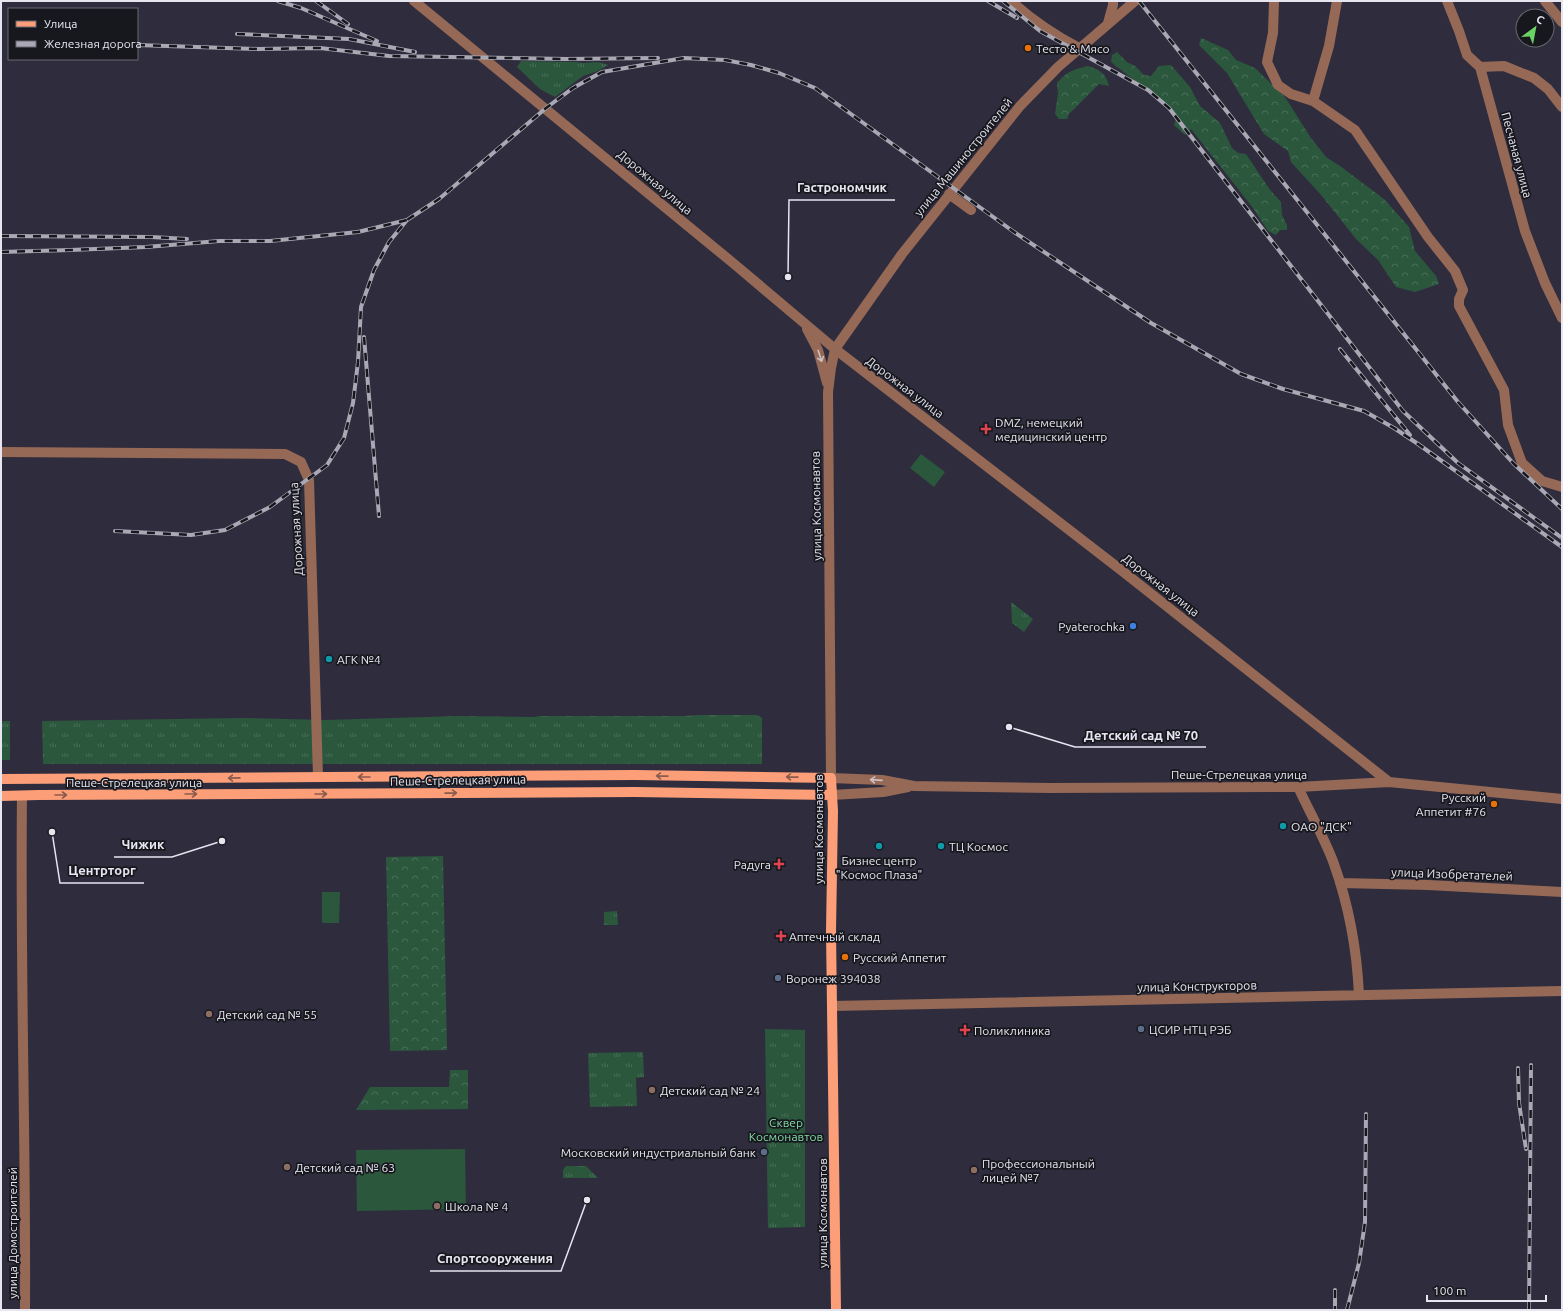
<svg xmlns="http://www.w3.org/2000/svg" width="1563" height="1311" viewBox="0 0 1563 1311" font-family="Ubuntu,sans-serif">
  <style>
    .grass { fill: url(#grass-tufts) }
    .forest { fill: url(#forest-crowns) }
    .garden { fill: #2b573d }
    .lines { fill: none; stroke-linecap: round; stroke-linejoin: round }
    .minor { stroke: #966956; stroke-width: 10 }
    .major { stroke: #fc9f79; stroke-width: 10 }
    .rail-casing { stroke: #aaa8b5; stroke-width: 4 }
    .rail { stroke: #17171e; stroke-width: 2.5; stroke-dasharray: 8; stroke-linecap: butt }
    .oneway { stroke: #cec0c2 }
    .oneway2 { stroke: #8a5b4c }
    .food-dot { fill: #e8710a; stroke: #17171e; stroke-width: 1.5 }
    .health-dot { fill: #e0444e; stroke: #17171e; stroke-width: 1.5 }
    .shop-dot { fill: #3f7fe0; stroke: #17171e; stroke-width: 1.5 }
    .culture-dot { fill: #0f9aa8; stroke: #17171e; stroke-width: 1.5 }
    .service-dot { fill: #5c6f8a; stroke: #17171e; stroke-width: 1.5 }
    .education-dot { fill: #8d6e63; stroke: #17171e; stroke-width: 1.5 }
    .labels { text-anchor: middle; dominant-baseline: central; stroke-width: 3.5; stroke-linejoin: round; paint-order: stroke }
    .poi-label { font-size: 12px; fill: #e6e5f0; stroke: #17171e; text-anchor: start }
    .street-label { font-size: 12px; fill: #e6e5f0; stroke: #17171e }
    .park-label { font-size: 12px; fill: #83dca6; stroke: #17171e }
    .leader { fill: none; stroke: #e6e5f0; stroke-width: 1.5 }
    .callout-dot { fill: #e6e5f0; stroke: #17171e; stroke-width: 1.5 }
    .callout-label { font-size: 13px; text-anchor: middle; font-weight: bold; fill: #e6e5f0; stroke: #17171e; stroke-width: 3.5; stroke-linejoin: round; paint-order: stroke }
  </style>
  <defs>
    <pattern id="grass-tufts" width="24" height="20" patternUnits="userSpaceOnUse"><rect width="24" height="20" fill="#2b573d"/><path d="M3 7l-1-3M5 7V3M7 7l1-3M15 17l-1-3M17 17v-4M19 17l1-3" fill="none" stroke="#4a6f59"/></pattern>
    <pattern id="forest-crowns" width="20" height="18" patternUnits="userSpaceOnUse"><rect width="20" height="18" fill="#2b573d"/><path d="M2 6a3 3 0 1 1 6 0M12 15a3 3 0 1 1 6 0" fill="none" stroke="#4a6f59"/></pattern>
  </defs>
  <rect width="100%" height="100%" fill="#2f2d3d"/>
  <path class="grass" d="M521,61L577,62C588,65 595,59 608,65L598,71L583,76L555,97L540,89L517,67Z
    M1011,602L1033,619L1024,632L1012,623Z
    M699,715H757L762,718V764H43L42,721L245,718L326,720L460,716L533,717L541,716H685Z
    M1,721H10V760H1Z
    M617,911L618,925H604V912Z
    M765,1029L805,1030V1227L768,1228Z
    M643,1052L644,1077L636,1078L637,1106L590,1107L588,1053Z
    M566,1166H586L598,1178H563V1170Z"/>
  <path class="forest" d="M1201,38L1228,50L1236,60L1255,68L1285,97L1311,138L1326,157L1340,166L1384,199L1409,227L1415,251L1436,276L1439,284L1415,292L1396,287L1378,260L1356,239L1322,196L1291,162L1288,151L1264,134L1227,73L1199,45Z
    M1117,52L1127,62L1135,66L1144,75L1151,76L1159,66L1171,65L1190,87L1200,106L1220,123L1232,148L1238,153L1246,154L1270,190L1281,202L1282,215L1287,225V230H1280L1276,235L1268,231L1253,208L1191,129L1185,135L1174,125L1176,119L1169,108L1111,62L1112,55Z
    M1088,66C1100,70 1106,73 1109,86L1099,84L1069,114L1067,119H1059L1055,114L1058,94L1057,83C1066,72 1074,69 1088,66Z
    M443,856L447,1050L390,1051L386,857Z
    M450,1070H468V1109L356,1110L370,1087H449Z"/>
  <path class="garden" d="M921,454L945,472L934,487L910,468Z
    M322,892H340L339,923H322Z
    M465,1149L466,1209L357,1211L356,1150Z"/>
  <g class="lines">
    <path class="minor" d="M414,1L733,263L835,349L1121,570L1389,782
      M1011,1C1032,20 1054,35 1079,48
      M1135,1L1058,67L1020,106L902,254L835,349L831,368L828,392L831,778L882,780L914,786L1050,788L1298,787L1389,782L1562,799
      M1274,1L1273,33L1267,62L1278,85L1291,94L1313,101L1355,130L1428,237L1455,271L1463,290L1459,299V306L1504,390L1508,425L1522,463L1542,481L1562,487
      M1447,1L1459,31L1467,55L1480,67L1525,231L1545,283L1562,318
      M1545,1L1562,22
      M1108,23L1113,5V1
      M1480,67L1504,66L1534,78L1548,89L1562,107
      M1313,101L1329,46L1337,1
      M949,194L971,210
      M807,329L818,350L827,383
      M1,452L285,454L301,462L309,480L318,777
      M1298,787C1309,811 1325,839 1334,864C1349,906 1357,951 1359,995
      M832,795L883,792L908,787
      M22,796C20,967 26,1139 25,1310
      M1340,883L1428,885L1562,892
      M832,1006L1562,991"/>
    <path class="major" d="M1,779L635,775L831,778L833,811L831,931L836,1310
      M1,796L39,795L635,792L832,795"/>
    <g class="rail-casing">
      <path id="rail" d="M278,1L301,8L377,41
        M316,1L348,24
        M988,1L1017,18
        M1003,1L1040,31L1148,90L1169,108L1403,411L1458,463L1562,538
        M1139,1L1458,402L1513,463L1562,509
        M237,34L349,39L415,52
        M137,45L258,49L320,48L389,56L566,59L658,58
        M1,236L151,237L187,239
        M1,252L70,250L146,247L219,241H270L358,232L407,220
        M364,337L379,516
        M1340,349L1410,435
        M115,531L191,535L225,530L270,507L327,465L344,438L353,403L358,362L361,307L374,270L389,242L407,220L439,199L546,108L573,88L602,72L684,58L725,60L751,65L779,73L815,88L1014,232L1151,323L1241,374L1283,389L1364,411L1394,428L1418,444L1562,547
        M1518,1068L1519,1103L1526,1149
        M1335,1290V1310
        M1347,1310L1359,1263L1365,1222L1366,1114
        M1529,1310L1531,1065"/>
    </g>
    <use href="#rail" class="rail"/>
  </g>
  <defs><path id="oneway-shaft" d="M-6 0H5M1.5-3L5.5 0L1.5 3" fill="none" stroke-width="1.6" stroke-linecap="round" stroke-linejoin="round"/></defs>
  <g class="oneway">
    <use href="#oneway-shaft" transform="translate(820 356) rotate(72)"/>
    <use href="#oneway-shaft" transform="translate(876 780) rotate(-176)"/>
  </g>
  <g class="oneway2">
    <use href="#oneway-shaft" transform="translate(662 776) rotate(-179)"/>
    <use href="#oneway-shaft" transform="translate(364 777) rotate(180)"/>
    <use href="#oneway-shaft" transform="translate(792 777) rotate(-179)"/>
    <use href="#oneway-shaft" transform="translate(234 778) rotate(179)"/>
    <use href="#oneway-shaft" transform="translate(451 793) rotate(-1)"/>
    <use href="#oneway-shaft" transform="translate(191 794)"/>
    <use href="#oneway-shaft" transform="translate(321 794)"/>
    <use href="#oneway-shaft" transform="translate(61 795)"/>
  </g>
  <g class="food-dot">
    <circle cx="1028" cy="48" r="4"/>
    <circle cx="1494" cy="804" r="4"/>
    <circle cx="845" cy="957" r="4"/>
  </g>
  <g class="health-dot">
    <path d="M984 423h4v4h4v4h-4v4h-4v-4h-4v-4h4z"/>
    <path d="M777 858h4v4h4v4h-4v4h-4v-4h-4v-4h4z"/>
    <path d="M779 930h4v4h4v4h-4v4h-4v-4h-4v-4h4z"/>
    <path d="M963 1024h4v4h4v4h-4v4h-4v-4h-4v-4h4z"/>
  </g>
  <circle class="shop-dot" cx="1133" cy="626" r="4"/>
  <g class="culture-dot">
    <circle cx="329" cy="659" r="4"/>
    <circle cx="1283" cy="826" r="4"/>
    <circle cx="879" cy="846" r="4"/>
    <circle cx="941" cy="846" r="4"/>
  </g>
  <g class="service-dot">
    <circle cx="778" cy="978" r="4"/>
    <circle cx="1141" cy="1029" r="4"/>
    <circle cx="764" cy="1152" r="4"/>
  </g>
  <g class="education-dot">
    <circle cx="209" cy="1014" r="4"/>
    <circle cx="652" cy="1090" r="4"/>
    <circle cx="287" cy="1167" r="4"/>
    <circle cx="974" cy="1170" r="4"/>
    <circle cx="437" cy="1206" r="4"/>
  </g>
  <g class="labels">
    <g class="poi-label">
      <text x="1036" y="48">Тесто &amp; Мясо</text>
      <text x="995" y="422">DMZ, немецкий<tspan x="995" dy="14">медицинский центр</tspan></text>
      <text x="1125" y="626" text-anchor="end">Pyaterochka</text>
      <text x="337" y="659">АГК №4</text>
      <text x="1486" y="797" text-anchor="end">Русский<tspan x="1486" dy="14">Аппетит #76</tspan></text>
      <text x="1291" y="826">ОАО "ДСК"</text>
      <text x="949" y="846">ТЦ Космос</text>
      <text x="879" y="860" text-anchor="middle">Бизнес центр<tspan x="879" dy="14">"Космос Плаза"</tspan></text>
      <text x="771" y="864" text-anchor="end">Радуга</text>
      <text x="789" y="936">Аптечный склад</text>
      <text x="853" y="957">Русский Аппетит</text>
      <text x="786" y="978">Воронеж 394038</text>
      <text x="217" y="1014">Детский сад № 55</text>
      <text x="1149" y="1029">ЦСИР НТЦ РЭБ</text>
      <text x="974" y="1030">Поликлиника</text>
      <text x="660" y="1090">Детский сад № 24</text>
      <text x="756" y="1152" text-anchor="end">Московский индустриальный банк</text>
      <text x="982" y="1163">Профессиональный<tspan x="982" dy="14">лицей №7</tspan></text>
      <text x="295" y="1167">Детский сад № 63</text>
      <text x="445" y="1206">Школа № 4</text>
    </g>
    <g class="street-label">
      <text transform="translate(1517 155) rotate(75)">Песчаная улица</text>
      <text transform="translate(963 157) rotate(-51)">улица Машиностроителей</text>
      <text transform="translate(655 182) rotate(40)">Дорожная улица</text>
      <text transform="translate(905 387) rotate(37)">Дорожная улица</text>
      <text transform="translate(816 506) rotate(-91)">улица Космонавтов</text>
      <text transform="translate(296 529) rotate(-93)">Дорожная улица</text>
      <text transform="translate(1161 585) rotate(38)">Дорожная улица</text>
      <text x="1239" y="774">Пеше-Стрелецкая улица</text>
      <text transform="translate(458 780) rotate(-1)">Пеше-Стрелецкая улица</text>
      <text x="134" y="782">Пеше-Стрелецкая улица</text>
      <text transform="translate(818 829) rotate(-90)">улица Космонавтов</text>
      <text transform="translate(1452 874) rotate(2)">улица Изобретателей</text>
      <text transform="translate(1197 986) rotate(-1)">улица Конструкторов</text>
      <text transform="translate(822 1213) rotate(-90)">улица Космонавтов</text>
      <text transform="translate(12 1233) rotate(-90)">улица Домостроителей</text>
    </g>
    <g class="park-label">
      <text x="786" y="1122">Сквер<tspan x="786" dy="14">Космонавтов</tspan></text>
    </g>
  </g>
  <path class="leader" d="M788 277L789 200H895M1009 727L1075 747H1206M222 841L172 857H114M52 832L60 883H144M587 1200L561 1271H430"/>
  <g class="callout-dot">
    <circle cx="788" cy="277" r="4"/>
    <circle cx="1009" cy="727" r="4"/>
    <circle cx="222" cy="841" r="4"/>
    <circle cx="52" cy="832" r="4"/>
    <circle cx="587" cy="1200" r="4"/>
  </g>
  <g class="callout-label">
    <text x="842" y="192">Гастрономчик</text>
    <text x="1141" y="740">Детский сад № 70</text>
    <text x="143" y="849">Чижик</text>
    <text x="102" y="875">Центрторг</text>
    <text x="495" y="1263">Спортсооружения</text>
  </g>
  <rect width="1563" height="1311" fill="none" stroke="#e6e5f0" stroke-width="4"/>
  <rect x="8" y="8" width="130" height="52" fill="#17171e" stroke="#6a6972"/>
  <rect x="16" y="21" width="20" height="6" fill="#fc9f79" stroke="#6a6972"/>
  <text x="44" y="28" font-size="12" fill="#e6e5f0">Улица</text>
  <rect x="16" y="41" width="20" height="6" fill="#aaa8b5" stroke="#6a6972"/>
  <text x="44" y="48" font-size="12" fill="#e6e5f0">Железная дорога</text>
  <g transform="translate(1535 28) rotate(32)"><circle r="19" fill="#17171e" stroke="#6a6972"/>
  <path d="M0-3L7 15L0 10L-7 15Z" fill="#6bd363"/>
  <text y="-6" font-size="11" font-weight="bold" text-anchor="middle" fill="#e6e5f0">С</text>
  </g>
  <path d="M1427 1295v6h119v-6" fill="none" stroke="#e6e5f0" stroke-width="2"/>
  <text x="1433" y="1295" font-size="12" fill="#e6e5f0" stroke="#17171e" stroke-width="3" paint-order="stroke">100 m</text>
</svg>
